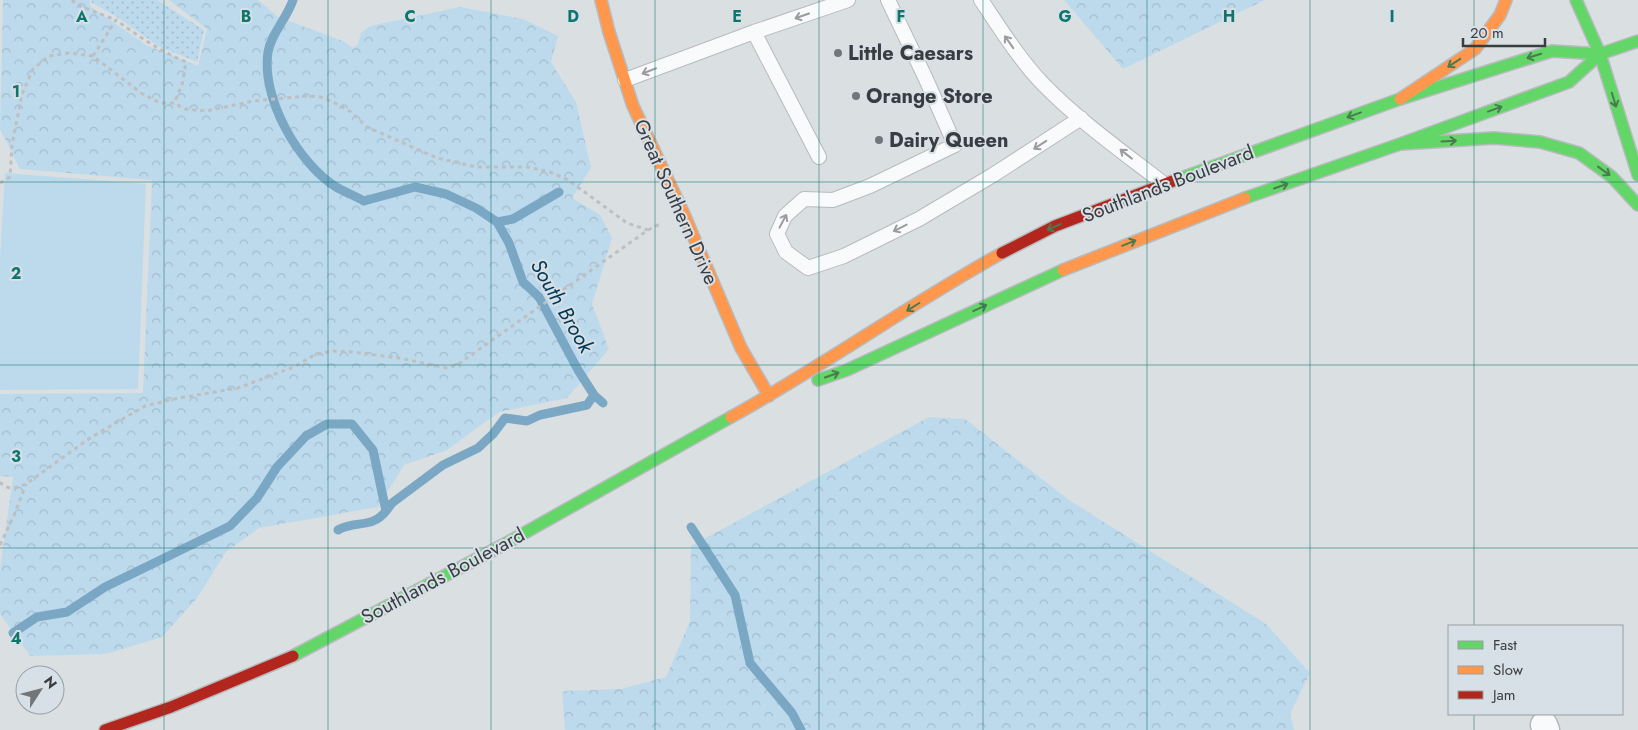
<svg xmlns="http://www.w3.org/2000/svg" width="1638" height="730" viewBox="0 0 1638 730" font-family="Jost,sans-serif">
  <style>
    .green { fill: url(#green-dots) }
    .forest { fill: url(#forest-crowns) }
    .pitch { fill: #bddaed }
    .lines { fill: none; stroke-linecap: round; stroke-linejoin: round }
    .stream { stroke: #79a7c4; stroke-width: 9 }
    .lane-casing { stroke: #b7bbbd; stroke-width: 16 }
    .street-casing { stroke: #b7bbbd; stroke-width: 29 }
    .fast-casing { stroke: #b7bbbd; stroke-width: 14 }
    .slow-casing { stroke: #b7bbbd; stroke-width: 14 }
    .jam-casing { stroke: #b7bbbd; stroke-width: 14 }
    .path { stroke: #bebfc1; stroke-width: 3; stroke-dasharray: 4 4; stroke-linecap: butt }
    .lane { stroke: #f9fafb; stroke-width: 14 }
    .street { stroke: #f9fafb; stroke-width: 26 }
    .fast { stroke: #63d668; stroke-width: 11 }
    .slow { stroke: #ff974d; stroke-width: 11 }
    .jam { stroke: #b3261e; stroke-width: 11 }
    .oneway { stroke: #9a9c9e }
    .oneway2 { stroke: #4a7a50 }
    .grid { fill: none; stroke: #0f766e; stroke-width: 1; stroke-opacity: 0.55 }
    .poi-dot { fill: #727679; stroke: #d7e0e6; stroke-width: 2 }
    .labels { text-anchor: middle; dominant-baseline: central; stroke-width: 4; stroke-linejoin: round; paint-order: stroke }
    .poi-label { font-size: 20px; font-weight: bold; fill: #3a3d40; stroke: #d7e0e6; text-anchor: start }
    .street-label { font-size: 20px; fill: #3a3d40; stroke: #d7e0e6 }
    .water-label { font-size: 21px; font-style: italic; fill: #003752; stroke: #d7e0e6 }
    .grid-label { font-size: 16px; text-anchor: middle; font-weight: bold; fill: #0f766e; stroke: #d7e0e6; stroke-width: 4; stroke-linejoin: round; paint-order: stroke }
  </style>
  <defs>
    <pattern id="green-dots" width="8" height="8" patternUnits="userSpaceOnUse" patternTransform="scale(1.25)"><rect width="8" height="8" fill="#bddaed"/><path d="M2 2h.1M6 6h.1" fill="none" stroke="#a3bccc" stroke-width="1.8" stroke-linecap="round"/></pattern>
    <pattern id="forest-crowns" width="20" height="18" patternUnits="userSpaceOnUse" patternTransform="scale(1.25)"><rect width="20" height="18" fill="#bddaed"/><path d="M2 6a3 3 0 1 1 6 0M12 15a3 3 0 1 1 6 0" fill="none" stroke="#a3bccc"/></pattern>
  </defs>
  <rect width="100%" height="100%" fill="#dadfe2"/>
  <path class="green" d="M91,0H157L204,30L197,62L160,47L117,17L91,2Z"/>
  <path class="forest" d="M3,0H90V6L146,45L198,66L207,29L169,0H258L278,17L343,41L353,48L358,44L361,33L370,26L460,7L523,19L558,36L551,62L576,102L591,168L572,198L600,215L612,238L592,304L609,349L567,398L499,412L447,450L404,465L378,507L259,528L226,552L197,598L162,637L106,654L30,656L0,614V570L13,477L0,476V394L143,393L152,180L20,169L0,129Z
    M1064,0H1265L1123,69Z
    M929,417L965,419L1069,500L1266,624L1310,673L1290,714L1294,730H565L562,691L621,689L666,677L690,621L691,546Z"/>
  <path class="pitch" d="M5,173L146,184L138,389L0,390V259Z"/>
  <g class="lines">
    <path class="stream" d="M293,0C287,18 271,34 268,52C261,98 298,163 336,187C345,192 355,196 364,201L415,187L446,194L476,208L497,222L509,243L523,282L539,297L578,370L594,395L603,403
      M497,222L513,219L559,192
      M691,527L735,595L750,663L792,713L801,730
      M338,530C355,520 372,529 386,511
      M13,633L37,617L67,612L105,587L230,526L257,498L277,467L306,436L327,424H352L373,450L386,511L392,503L443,465L478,448L493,434L505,418L527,421L540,415L587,405L594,395"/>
    <g class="lane-casing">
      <path id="lane" d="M888,0L925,77L955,145L870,186L833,200L804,199L785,216L777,234L786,252L808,268L844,256L919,219L993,175L1081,118
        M981,0C1000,28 1019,59 1043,84C1079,121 1123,152 1164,184
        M754,32L819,157
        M625,80L754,32L848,0"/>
    </g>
    <g class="street-casing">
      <path id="street" d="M1544,725L1546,730"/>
    </g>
    <g class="fast-casing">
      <path id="fast" d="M1576,0L1600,54L1638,175
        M1400,144L1494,138L1540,142L1579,153L1612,177L1638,205
        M1173,181L1400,99L1552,51L1600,54L1638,41
        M1245,198L1400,144L1569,82L1600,54
        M818,380L847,370L1063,270
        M293,656L503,545L731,417"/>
    </g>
    <g class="slow-casing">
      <path id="slow" d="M601,0L609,32L633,106L683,212L741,348L769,396
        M1400,99L1475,49L1500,15L1506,0
        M1063,270L1245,198
        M731,417C823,366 910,304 1002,253"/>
    </g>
    <g class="jam-casing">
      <path id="jam" d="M1002,253L1055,226L1173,181
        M105,730L171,707L293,656"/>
    </g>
    <path class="path" d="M72,0L77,5L116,20
      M93,56L116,20C138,36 160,51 186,62L182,85L174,103
      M0,183L10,177L12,145L22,94L33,69L49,56L69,53L93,56L141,93L160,103H174L185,109L206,111L253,101L307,96L321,97L337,104L351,112L367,127L437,158L477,167H528L550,172L568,180L627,223L648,230
      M0,482C7,491 17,488 26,484L90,438L145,406L174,399L238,388L296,366L314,355L332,351L352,352L399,358L447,368L457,365L648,230L660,224
      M0,545L15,513L26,484"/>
    <use href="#lane" class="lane"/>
    <use href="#street" class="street"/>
    <use href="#fast" class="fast"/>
    <use href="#slow" class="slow"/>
    <use href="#jam" class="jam"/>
  </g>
  <defs><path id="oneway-shaft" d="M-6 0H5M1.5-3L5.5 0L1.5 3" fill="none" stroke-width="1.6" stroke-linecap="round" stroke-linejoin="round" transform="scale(1.25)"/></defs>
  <g class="oneway">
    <use href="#oneway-shaft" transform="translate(802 16) rotate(161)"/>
    <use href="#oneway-shaft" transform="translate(1009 42) rotate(-125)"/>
    <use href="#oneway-shaft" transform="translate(649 71) rotate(159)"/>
    <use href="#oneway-shaft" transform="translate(1040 145) rotate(147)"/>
    <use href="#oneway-shaft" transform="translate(1126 154) rotate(-142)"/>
    <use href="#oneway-shaft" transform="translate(783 221) rotate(-62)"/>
    <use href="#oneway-shaft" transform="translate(900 228) rotate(153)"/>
  </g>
  <g class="oneway2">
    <use href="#oneway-shaft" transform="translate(1534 56) rotate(163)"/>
    <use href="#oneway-shaft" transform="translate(1454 63) rotate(147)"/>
    <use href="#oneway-shaft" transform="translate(1614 100) rotate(73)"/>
    <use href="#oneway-shaft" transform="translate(1495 109) rotate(-20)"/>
    <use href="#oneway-shaft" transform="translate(1354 115) rotate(160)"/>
    <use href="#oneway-shaft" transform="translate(1449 141) rotate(-3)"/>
    <use href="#oneway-shaft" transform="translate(1604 171) rotate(36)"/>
    <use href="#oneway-shaft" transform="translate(1281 186) rotate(-19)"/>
    <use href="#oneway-shaft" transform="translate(1054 227) rotate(156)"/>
    <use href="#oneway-shaft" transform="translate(1129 243) rotate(-22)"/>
    <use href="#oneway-shaft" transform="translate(913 307) rotate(148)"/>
    <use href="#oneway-shaft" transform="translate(980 308) rotate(-25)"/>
    <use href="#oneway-shaft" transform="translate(832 375) rotate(-19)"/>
  </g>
  <path class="grid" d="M164,0V730M328,0V730M491,0V730M655,0V730M819,0V730M983,0V730M1147,0V730M1310,0V730M1474,0V626M0,182H1638M0,365H1638M0,548H1638M1474,714V730"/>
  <g class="poi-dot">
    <circle cx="838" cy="53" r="5"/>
    <circle cx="856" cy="96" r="5"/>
    <circle cx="879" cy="140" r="5"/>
  </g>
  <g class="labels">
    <g class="poi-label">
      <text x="848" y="53">Little Caesars</text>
      <text x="866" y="96">Orange Store</text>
      <text x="889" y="140">Dairy Queen</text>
    </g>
    <g class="street-label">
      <text transform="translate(1168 184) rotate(-21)">Southlands Boulevard</text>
      <text transform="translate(676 202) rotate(66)">Great Southern Drive</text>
      <text transform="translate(443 576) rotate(-28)">Southlands Boulevard</text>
    </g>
    <g class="water-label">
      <text transform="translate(562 306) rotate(60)">South Brook</text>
    </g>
  </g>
  <g class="grid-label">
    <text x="82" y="22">A</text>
    <text x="246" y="22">B</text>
    <text x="410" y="22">C</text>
    <text x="573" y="22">D</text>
    <text x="737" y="22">E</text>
    <text x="901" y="22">F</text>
    <text x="1065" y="22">G</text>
    <text x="1229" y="22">H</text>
    <text x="1392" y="22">I</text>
    <text x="16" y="97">1</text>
    <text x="16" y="279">2</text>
    <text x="16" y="462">3</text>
    <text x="16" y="644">4</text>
  </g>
  <rect x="1448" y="625" width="175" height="90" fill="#d7e0e6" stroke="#989fa4"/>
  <rect x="1458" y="641" width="25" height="8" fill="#63d668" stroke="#989fa4"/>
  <text x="1493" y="650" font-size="15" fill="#3a3d40">Fast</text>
  <rect x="1458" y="666" width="25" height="8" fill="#ff974d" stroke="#989fa4"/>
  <text x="1493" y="675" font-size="15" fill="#3a3d40">Slow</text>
  <rect x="1458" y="691" width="25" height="8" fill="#b3261e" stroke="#989fa4"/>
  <text x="1493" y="700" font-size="15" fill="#3a3d40">Jam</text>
  <g transform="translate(40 690) rotate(54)"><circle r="24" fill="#d7e0e6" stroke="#989fa4"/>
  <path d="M0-4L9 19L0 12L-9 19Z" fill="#727679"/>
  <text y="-8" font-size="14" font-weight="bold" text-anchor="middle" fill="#3a3d40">N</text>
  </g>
  <path d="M1463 38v8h82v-8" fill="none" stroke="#3a3d40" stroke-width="2.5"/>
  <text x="1470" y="38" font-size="15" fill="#3a3d40" stroke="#d7e0e6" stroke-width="4" paint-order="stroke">20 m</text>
</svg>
